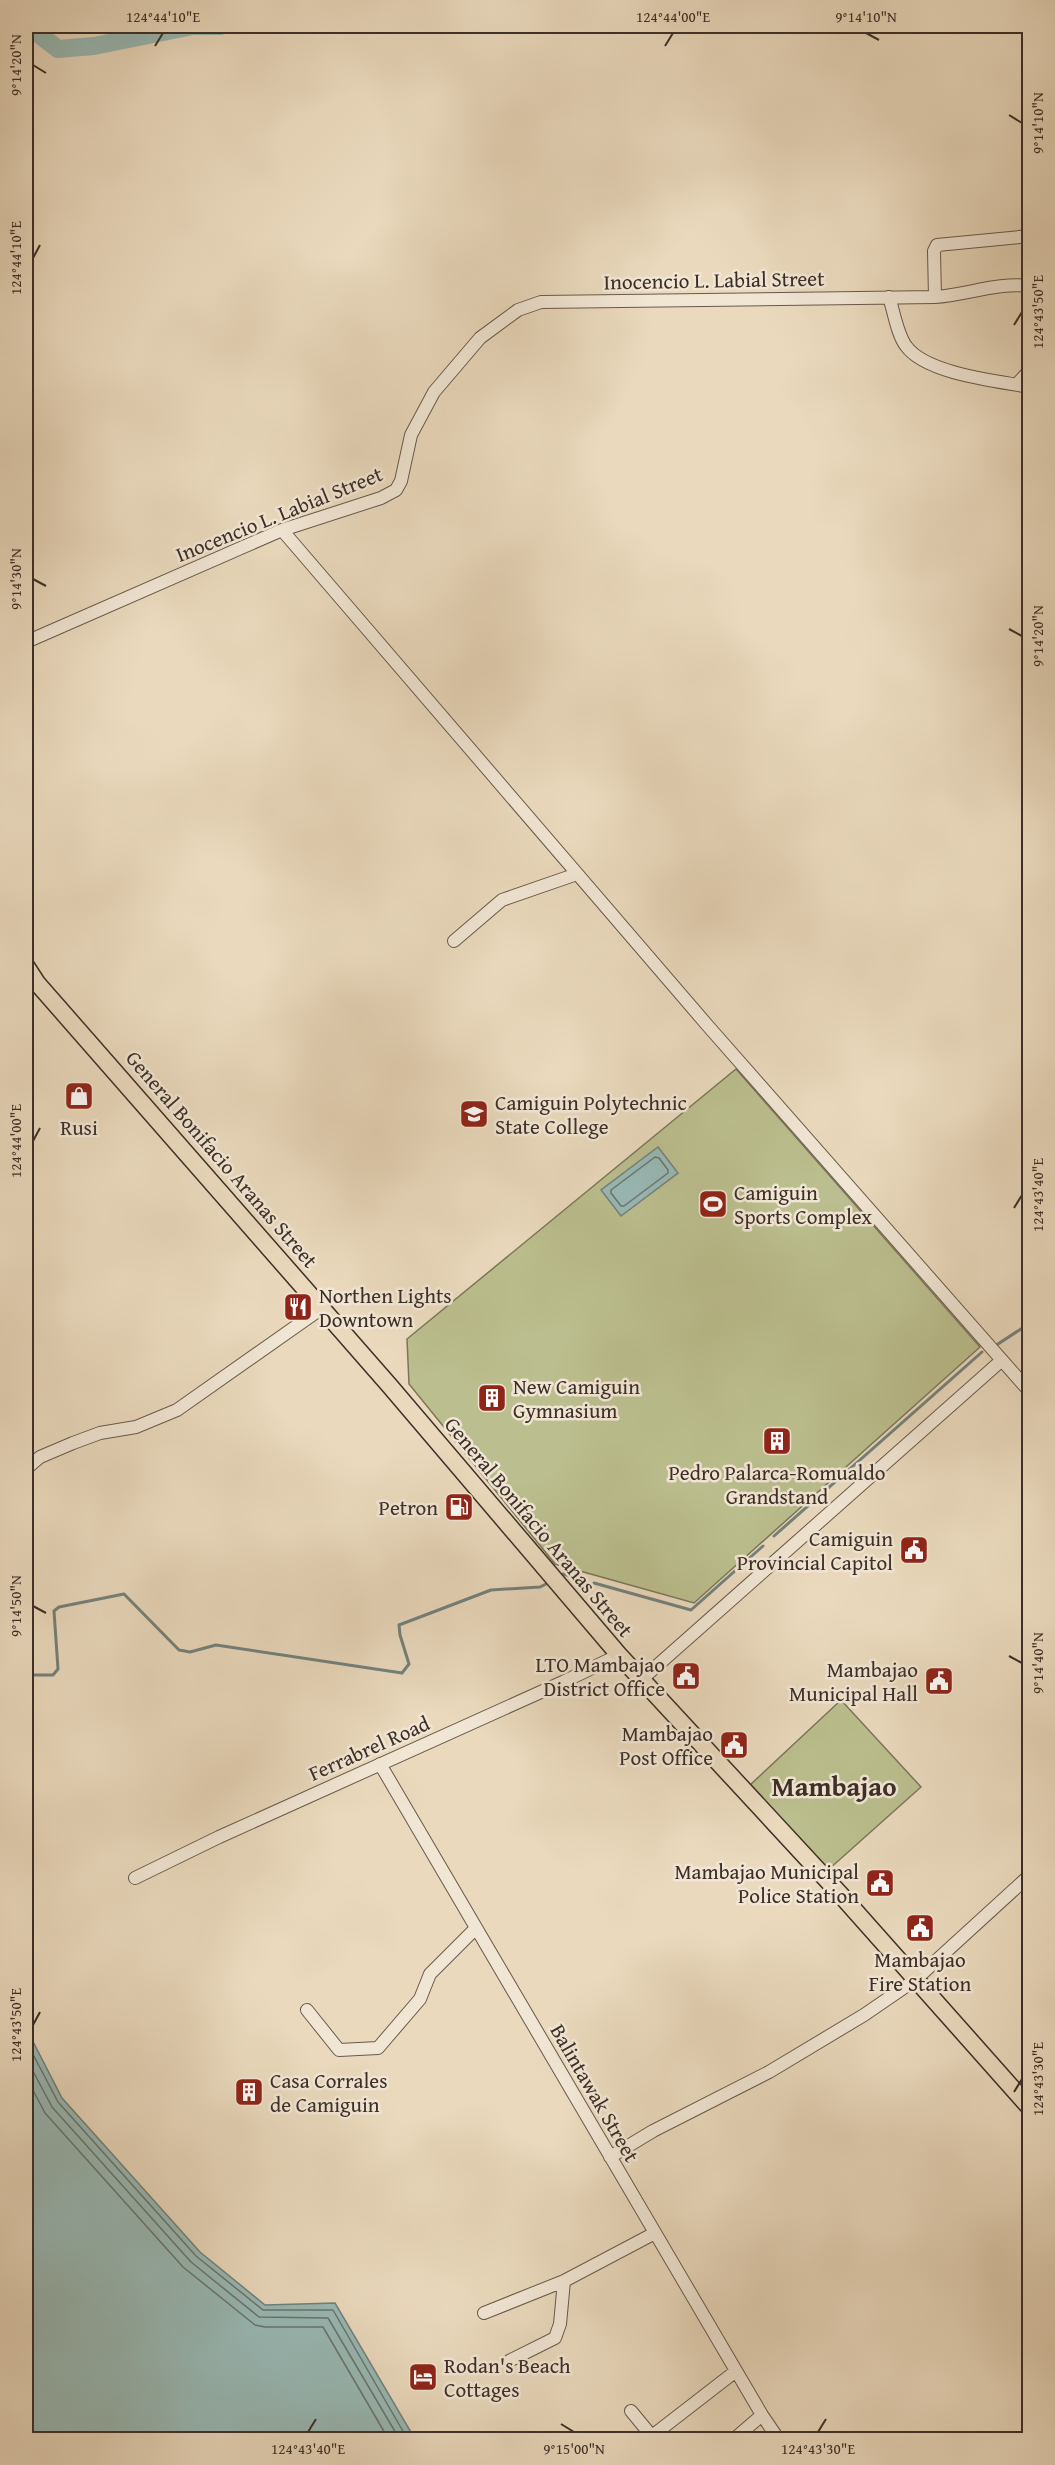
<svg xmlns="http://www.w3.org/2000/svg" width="1055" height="2465" viewBox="0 0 1055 2465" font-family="'Gentium Book Plus',serif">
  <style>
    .green { fill: #bbbe8e; stroke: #7c765a; stroke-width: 1.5 }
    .water { fill: #98b9b5; stroke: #73817c; stroke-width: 1.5 }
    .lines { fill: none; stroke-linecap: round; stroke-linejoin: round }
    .shore { stroke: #6a746e; stroke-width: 1.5 }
    .stream { stroke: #73817c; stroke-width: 3 }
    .river { stroke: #98b9b5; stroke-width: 18 }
    .minor-casing { stroke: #68594c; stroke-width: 14 }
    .major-casing { stroke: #3c2e27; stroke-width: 19 }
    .minor { stroke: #f1e6d4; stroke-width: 12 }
    .major { stroke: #ead9bd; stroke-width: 16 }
    .ticks { fill: none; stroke: #3c2e27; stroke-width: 2 }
    .labels { text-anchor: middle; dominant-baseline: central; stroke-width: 5; stroke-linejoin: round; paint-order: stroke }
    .street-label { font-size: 21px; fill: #3c2e27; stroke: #f1e6d4 }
    .poi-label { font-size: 21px; fill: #3c2e27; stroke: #f1e6d4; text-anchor: start }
    .district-label { font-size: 27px; font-weight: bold; fill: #3c2e27; stroke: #f1e6d4 }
    .neatline { fill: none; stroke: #3c2e27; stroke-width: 2 }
    .ticks-label { font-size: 15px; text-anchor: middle; fill: #3c2e27 }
  </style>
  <rect width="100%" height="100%" fill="#ead9bd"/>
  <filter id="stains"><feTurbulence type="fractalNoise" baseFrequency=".00333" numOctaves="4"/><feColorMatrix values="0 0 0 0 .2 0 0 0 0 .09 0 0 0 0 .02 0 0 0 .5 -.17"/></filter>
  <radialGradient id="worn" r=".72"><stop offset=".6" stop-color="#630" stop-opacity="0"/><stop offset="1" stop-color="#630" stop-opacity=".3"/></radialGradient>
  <path class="green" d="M736,1069L980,1347L694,1603L555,1564L409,1384L407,1339Z
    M841,1700L921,1787L828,1870L750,1785Z"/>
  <path class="water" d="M658,1147L678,1173L621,1216L601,1190Z
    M26,2028L62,2098L200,2252L265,2305L335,2303L415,2439H26Z"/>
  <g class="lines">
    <path class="shore" d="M655,1157L659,1158L668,1170V1173L624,1206H621L611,1193V1190Z
      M26,2041L58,2102L196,2256L263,2310H333L408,2440
      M26,2058L52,2107L191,2262L259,2317L328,2318L400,2440
      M26,2077L45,2113L183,2267L255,2325L265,2327H323L389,2440"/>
    <path class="stream" d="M998,1344L1030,1323
      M774,1536L982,1352
      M559,1576L563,1574L580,1579
      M594,1583L691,1610L763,1546
      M26,1675H53L58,1669L54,1611L59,1607L124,1594L179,1650L190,1652L216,1645L402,1673L409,1664L400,1635L399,1625L491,1590L540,1587L548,1583"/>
    <path class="river" d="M28,26L58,49L94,46L193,26H221"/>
    <g class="minor-casing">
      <path id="minor" d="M889,297C894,312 897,334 906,346C926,374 998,381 1030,387
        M935,297L934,251L937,245L1030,236
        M1017,384L1030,370
        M282,530L708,1026L1030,1392
        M26,642L282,530L381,498L396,490L401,481L411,435L434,392L480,338L518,310L541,302L935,297C966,295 998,282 1030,286
        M454,941L502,900L577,874
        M26,1469L40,1457L73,1443L100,1433L136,1427L177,1410L322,1308
        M642,1679L1002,1360
        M380,1764L762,2415L779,2440
        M135,1878L219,1837L563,1682L619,1655
        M307,2010L339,2050L378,2048L420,1999L430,1974L476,1928
        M610,2157L653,2131L769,2072L864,2015L915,1980L1030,1875
        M484,2313L564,2281L655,2233
        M509,2361L555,2338L560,2324L564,2281
        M631,2411L655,2440
        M652,2436L736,2371
        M733,2440L762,2415"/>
    </g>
    <g class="major-casing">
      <path id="major" d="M26,966L37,983L389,1385L619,1655L840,1894L1030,2108"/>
    </g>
    <use href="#minor" class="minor"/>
    <use href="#major" class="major"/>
  </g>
  <path class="ticks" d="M866,33L879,40M155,46L163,33M665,46L673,33M33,65L46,73M1009,115L1022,123M33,258L40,245M1014,325L1022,312M33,579L46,586M1009,629L1022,636M33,1141L40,1128M1014,1208L1022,1195M33,1606L46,1613M1009,1656L1022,1663M33,2025L40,2012M1014,2092L1022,2079M561,2424L574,2432M308,2432L316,2419M818,2432L826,2419"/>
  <defs>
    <g id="shop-square" transform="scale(1.5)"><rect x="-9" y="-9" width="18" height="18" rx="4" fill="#8f2418" stroke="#f1e6d4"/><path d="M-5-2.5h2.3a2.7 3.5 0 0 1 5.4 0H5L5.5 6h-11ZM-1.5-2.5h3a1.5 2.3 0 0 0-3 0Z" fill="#fff"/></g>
    <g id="university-square" transform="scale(1.5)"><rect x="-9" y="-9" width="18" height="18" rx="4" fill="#8f2418" stroke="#f1e6d4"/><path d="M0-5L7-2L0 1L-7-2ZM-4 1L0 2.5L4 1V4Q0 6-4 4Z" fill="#fff"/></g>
    <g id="stadium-square" transform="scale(1.5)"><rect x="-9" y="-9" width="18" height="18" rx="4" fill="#8f2418" stroke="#f1e6d4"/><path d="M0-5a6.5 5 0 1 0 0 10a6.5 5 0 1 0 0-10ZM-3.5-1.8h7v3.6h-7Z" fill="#fff"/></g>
    <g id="restaurant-square" transform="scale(1.5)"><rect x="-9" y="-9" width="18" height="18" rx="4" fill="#8f2418" stroke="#f1e6d4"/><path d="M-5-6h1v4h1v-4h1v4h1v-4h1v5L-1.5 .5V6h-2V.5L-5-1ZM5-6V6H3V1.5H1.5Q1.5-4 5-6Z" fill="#fff"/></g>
    <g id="building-square" transform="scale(1.5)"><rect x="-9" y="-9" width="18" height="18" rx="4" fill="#8f2418" stroke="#f1e6d4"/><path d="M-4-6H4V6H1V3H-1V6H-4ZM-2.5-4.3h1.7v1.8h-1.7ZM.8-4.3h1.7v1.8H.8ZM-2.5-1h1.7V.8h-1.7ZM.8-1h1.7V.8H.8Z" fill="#fff"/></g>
    <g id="fuel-square" transform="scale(1.5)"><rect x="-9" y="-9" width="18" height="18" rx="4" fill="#8f2418" stroke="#f1e6d4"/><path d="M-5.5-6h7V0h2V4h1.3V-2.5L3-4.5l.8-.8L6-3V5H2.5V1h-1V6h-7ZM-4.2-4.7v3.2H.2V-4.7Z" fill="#fff"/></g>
    <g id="civic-square" transform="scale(1.5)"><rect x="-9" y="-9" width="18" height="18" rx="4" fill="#8f2418" stroke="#f1e6d4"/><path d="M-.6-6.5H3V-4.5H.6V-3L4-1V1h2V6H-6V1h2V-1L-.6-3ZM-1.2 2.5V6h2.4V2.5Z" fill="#fff"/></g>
    <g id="hotel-square" transform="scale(1.5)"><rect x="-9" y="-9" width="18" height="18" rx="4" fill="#8f2418" stroke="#f1e6d4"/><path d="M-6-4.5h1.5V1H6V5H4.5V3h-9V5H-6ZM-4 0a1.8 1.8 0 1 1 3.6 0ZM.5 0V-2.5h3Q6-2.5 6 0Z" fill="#fff"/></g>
  </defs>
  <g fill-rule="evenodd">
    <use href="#shop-square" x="79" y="1096"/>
    <use href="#university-square" x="474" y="1114"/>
    <use href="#stadium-square" x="713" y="1204"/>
    <use href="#restaurant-square" x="298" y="1307"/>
    <use href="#building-square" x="492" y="1398"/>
    <use href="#building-square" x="777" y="1441"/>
    <use href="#fuel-square" x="459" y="1507"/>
    <use href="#civic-square" x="914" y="1550"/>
    <use href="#civic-square" x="686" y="1676"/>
    <use href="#civic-square" x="939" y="1681"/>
    <use href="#civic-square" x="734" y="1745"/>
    <use href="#civic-square" x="880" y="1883"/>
    <use href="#civic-square" x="920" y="1928"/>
    <use href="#building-square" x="249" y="2092"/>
    <use href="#hotel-square" x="423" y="2377"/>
  </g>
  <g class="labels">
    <g class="street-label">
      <text transform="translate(714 280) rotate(-1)">Inocencio L. Labial Street</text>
      <text transform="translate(279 514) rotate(-22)">Inocencio L. Labial Street</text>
      <text transform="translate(222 1159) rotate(49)">General Bonifacio Aranas Street</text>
      <text transform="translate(539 1527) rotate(50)">General Bonifacio Aranas Street</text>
      <text transform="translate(369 1748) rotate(-24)">Ferrabrel Road</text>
      <text transform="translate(595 2093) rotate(60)">Balintawak Street</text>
    </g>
    <g class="poi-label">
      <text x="495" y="1102">Camiguin Polytechnic<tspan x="495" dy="24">State College</tspan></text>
      <text x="79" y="1127" text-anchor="middle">Rusi</text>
      <text x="734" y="1192">Camiguin<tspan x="734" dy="24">Sports Complex</tspan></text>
      <text x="319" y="1295">Northen Lights<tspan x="319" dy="24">Downtown</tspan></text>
      <text x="513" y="1386">New Camiguin<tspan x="513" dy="24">Gymnasium</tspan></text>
      <text x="777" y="1472" text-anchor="middle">Pedro Palarca-Romualdo<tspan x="777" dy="24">Grandstand</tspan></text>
      <text x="438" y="1507" text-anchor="end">Petron</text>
      <text x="893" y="1538" text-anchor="end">Camiguin<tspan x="893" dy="24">Provincial Capitol</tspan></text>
      <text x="665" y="1664" text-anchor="end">LTO Mambajao<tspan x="665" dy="24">District Office</tspan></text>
      <text x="918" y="1669" text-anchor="end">Mambajao<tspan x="918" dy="24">Municipal Hall</tspan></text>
      <text x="713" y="1733" text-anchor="end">Mambajao<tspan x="713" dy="24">Post Office</tspan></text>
      <text x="859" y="1871" text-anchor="end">Mambajao Municipal<tspan x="859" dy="24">Police Station</tspan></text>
      <text x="920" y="1959" text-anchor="middle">Mambajao<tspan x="920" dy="24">Fire Station</tspan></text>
      <text x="270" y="2080">Casa Corrales<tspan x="270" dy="24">de Camiguin</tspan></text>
      <text x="444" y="2365">Rodan's Beach<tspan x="444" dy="24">Cottages</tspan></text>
    </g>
    <g class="district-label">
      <text x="834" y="1786">Mambajao</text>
    </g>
  </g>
  <rect width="1055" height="2465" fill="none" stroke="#ead9bd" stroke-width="66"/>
  <rect x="33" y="33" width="989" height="2399" class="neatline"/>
  <g class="ticks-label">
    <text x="163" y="22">124°44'10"E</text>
    <text x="673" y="22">124°44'00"E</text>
    <text x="866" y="22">9°14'10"N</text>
    <text transform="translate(16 65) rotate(-90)" y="5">9°14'20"N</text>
    <text transform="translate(1038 123) rotate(-90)" y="5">9°14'10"N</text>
    <text transform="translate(16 258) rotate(-90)" y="5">124°44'10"E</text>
    <text transform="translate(1038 312) rotate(-90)" y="5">124°43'50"E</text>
    <text transform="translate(16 579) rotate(-90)" y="5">9°14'30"N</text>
    <text transform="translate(1038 636) rotate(-90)" y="5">9°14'20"N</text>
    <text transform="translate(16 1141) rotate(-90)" y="5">124°44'00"E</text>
    <text transform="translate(1038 1195) rotate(-90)" y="5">124°43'40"E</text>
    <text transform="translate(16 1606) rotate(-90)" y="5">9°14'50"N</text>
    <text transform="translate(1038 1663) rotate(-90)" y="5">9°14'40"N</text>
    <text transform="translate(16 2025) rotate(-90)" y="5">124°43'50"E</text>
    <text transform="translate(1038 2079) rotate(-90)" y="5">124°43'30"E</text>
    <text x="308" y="2454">124°43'40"E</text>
    <text x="574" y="2454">9°15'00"N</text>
    <text x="818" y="2454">124°43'30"E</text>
  </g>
  <rect width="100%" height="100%" filter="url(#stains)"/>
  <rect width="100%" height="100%" fill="url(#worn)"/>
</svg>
